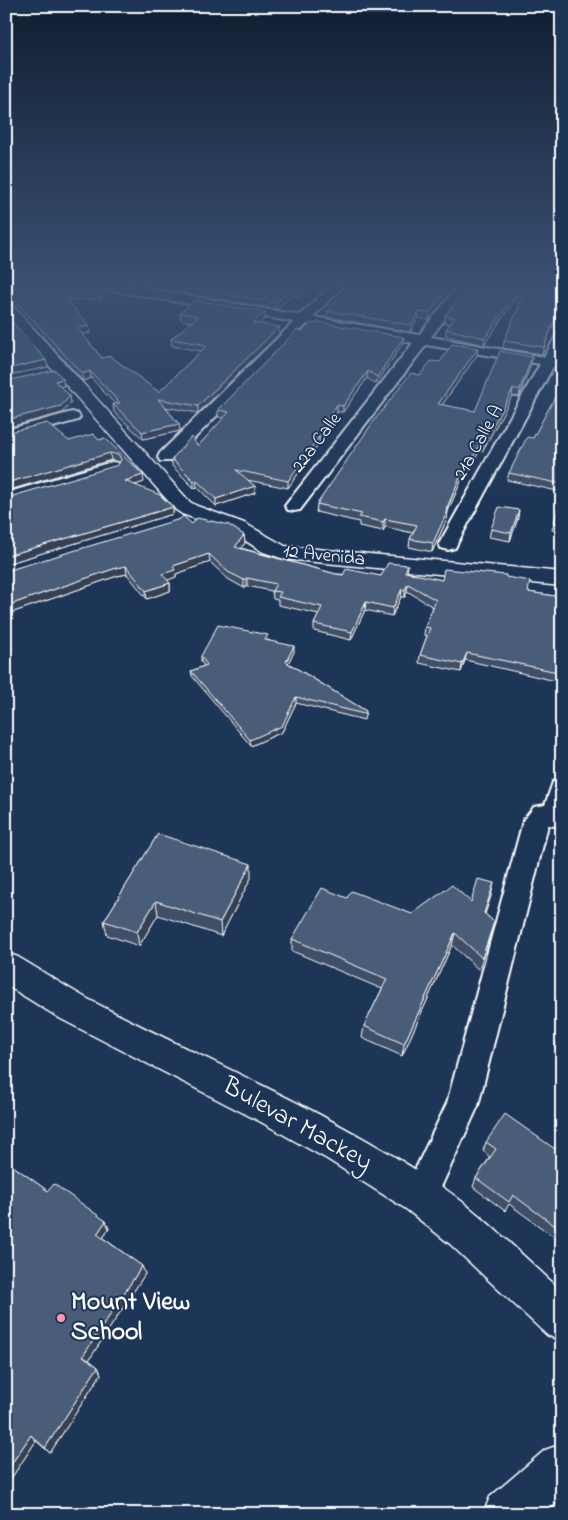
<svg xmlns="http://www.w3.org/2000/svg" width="568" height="1520" viewBox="0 0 568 1520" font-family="'Indie Flower',sans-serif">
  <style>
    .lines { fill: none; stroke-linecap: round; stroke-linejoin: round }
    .minor-casing { stroke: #fff; stroke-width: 4 }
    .tertiary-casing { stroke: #fff; stroke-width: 3 }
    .secondary-casing { stroke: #fff; stroke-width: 3 }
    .minor { fill: #1d3557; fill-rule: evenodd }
    .tertiary { fill: #1d3557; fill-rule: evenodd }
    .secondary { fill: #1d3557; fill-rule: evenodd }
    .wall { fill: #405068; stroke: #fff }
    .shaded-wall { fill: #344155; stroke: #fff }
    .building { fill: #4a5d79; stroke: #fff }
    .poi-dot { fill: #ff9aa2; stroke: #1d3557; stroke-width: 2 }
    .labels { text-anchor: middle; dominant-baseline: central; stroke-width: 4; stroke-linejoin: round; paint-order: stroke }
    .far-street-label { font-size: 19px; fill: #fff; stroke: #1d3557 }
    .near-street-label { font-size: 26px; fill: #fff; stroke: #1d3557 }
    .near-poi-label { font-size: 26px; font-weight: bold; fill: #fff; stroke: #1d3557; text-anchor: start }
  </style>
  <rect width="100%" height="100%" fill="#1d3557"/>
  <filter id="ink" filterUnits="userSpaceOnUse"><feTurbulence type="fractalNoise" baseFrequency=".02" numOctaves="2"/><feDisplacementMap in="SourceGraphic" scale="10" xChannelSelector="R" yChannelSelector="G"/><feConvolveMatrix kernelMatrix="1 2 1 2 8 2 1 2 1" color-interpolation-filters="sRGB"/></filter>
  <g filter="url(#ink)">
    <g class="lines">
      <g class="minor-casing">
        <path id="minor" d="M103,286H130L300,315L330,286H343L313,317L419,335L458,286H470L431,337L544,357L557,334L562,333V350L557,359L562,360V368L553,367L457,544L455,548L448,550L441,548L439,544L540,364L426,345L300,510L294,511L288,510L285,506L288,502L413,343L307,324L172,461H160L158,457L160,453L294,322L109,290L105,289Z
          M72,412L78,414L80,417L78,420L6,440V430Z
          M112,462L118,463L120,467L118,471L6,504V493Z
          M562,779V827L548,825L478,1106L432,1207L420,1212L408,1207L403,1195L447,1103L523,821L534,807L545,805L553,782Z"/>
      </g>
      <g class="tertiary-casing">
        <path id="tertiary" d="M6,302L11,304L190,502L197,506L244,523L285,546L562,572V586L284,559L263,552L230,531L182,514L176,510L6,317Z
          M562,1444V1498L544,1514H483L490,1497L545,1450Z"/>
      </g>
      <g class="secondary-casing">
        <path id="secondary" d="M6,953L18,957C40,970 63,985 86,998C201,1059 323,1108 433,1181C480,1211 520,1254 562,1291V1341L547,1335L450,1244L406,1209L327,1159L261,1122L61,1019L6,985Z"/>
      </g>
      <use href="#minor" class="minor"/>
      <use href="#tertiary" class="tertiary"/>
      <use href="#secondary" class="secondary"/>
    </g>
    <path class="wall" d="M6,286H103L104,290L101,299L67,300L89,326L90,333L82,334L102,358L159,392L201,351L172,346L171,339L191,322L181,320L180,313L265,312V319L259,324L279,327V334L198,413L165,407L179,424L180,431L143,439L114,412L113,404H115L91,378L83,381L12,303L6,301Z
      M145,286H308L298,297L291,296L276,309Z
      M456,286L429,320L418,318L410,332L327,317V311Z
      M469,286H562V314L551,329L542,354L503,348L504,341L520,303L515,300L484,345L446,336V329L451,324L444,323L445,316Z
      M403,343L376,384L367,378L343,412H337L319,438V444L288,488L247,480L255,493L216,506L197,487L194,488L172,466V459L198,446L224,418L218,417V410Z
      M477,355L442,405L475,411L531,364L519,397L512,396L482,452L479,451L469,472H465L448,511L447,519L432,552L409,547L410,539L413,533L385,527L383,531L359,526V522L316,512L317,504L420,375L440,362Z
      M562,384V492L507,480L509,473L533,438Z
      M6,433L69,441L99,440L105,438L144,482L135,485L173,507V514L6,564L118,465L120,462L111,460L6,491Z
      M562,496V532L552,530Z
      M518,518L510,541L489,537L491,529Z
      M192,524L244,535L245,543L241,548L336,574L381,576L408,565L407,573L442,580L506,577L528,592L562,597V677L560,682L465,660L461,672L419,663L420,655L427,636L424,635L425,627L433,607L407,591L405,597H401L392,616L365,610L351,640L314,631V624L319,614L278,605V600L273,599L272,591L247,586L244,588L228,579L210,562L176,574V577L167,580L170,583V591L147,599L127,574L117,576L8,614L6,612V571Z
      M268,640L294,652L288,663L366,711L365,716L364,720L296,703L282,732L251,746L192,676L191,671L204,666L201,661V656Z
      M158,834L251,878L221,936L158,915L139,946L107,935L104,921Z
      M491,896L485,914L494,922L479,970L452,945L402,1056L362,1038L364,1026L382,989L292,951V939L347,898L412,914L471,902Z
      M562,1035V1056L555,1047L559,1037Z
      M562,1140V1243L509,1204L505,1211L473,1187L476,1178L490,1157L483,1151L486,1142L555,1149Z
      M6,1161L48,1191L106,1221L109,1229L103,1238L142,1266L145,1274L89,1360L98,1367L101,1374L50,1453L36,1441L6,1486Z"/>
    <path class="shaded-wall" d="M103,286L104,290L101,299L100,292Z
      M303,286H308L298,297L299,291Z
      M451,286H456L429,320V313Z
      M291,290V296L276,309V303Z
      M516,294L515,300L484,345L485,338Z
      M562,309V314L551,329L542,354L544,347L553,323Z
      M265,312V319L253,330V323Z
      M419,312L418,318L410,332L411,325Z
      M89,326L90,333L78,335L77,328Z
      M279,327V334L198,413V406Z
      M404,337L403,343L376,384L377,377Z
      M478,348L477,355L437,412L438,404Z
      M532,357L531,364L519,397L520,389Z
      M46,360L48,367L6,376V369Z
      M90,371L91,378L83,381L82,374Z
      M368,371L367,378L343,412V406Z
      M63,379L64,386L56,388L55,381Z
      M513,389L512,396L482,452L483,444Z
      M70,396L71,403L62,413L6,428V420Z
      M337,405V412L319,438V444L288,488V481L315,436Z
      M179,424L180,431L143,439L142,432Z
      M480,443L479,451L469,472L470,464Z
      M110,453L111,460L6,491V483Z
      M466,463L465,472L448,511L447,519L432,552L433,543Z
      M143,475L144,482L126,488L125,481Z
      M196,480L197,487L194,488V481Z
      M255,486V493L216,506V499Z
      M173,507V514L6,564V556Z
      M519,510L518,518L510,541L511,533Z
      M385,519V527L383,531V522Z
      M244,535L245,543L236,555L235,547Z
      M209,554L210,562L176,574V577L163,582L162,574L173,566Z
      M126,566L127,574L117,576L8,614L6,606L116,568Z
      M247,578V586L244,588V580Z
      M170,583V591L147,599L146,591Z
      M408,584L407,591L405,597V590Z
      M402,589L401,597L392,616L393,608Z
      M366,602L365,610L351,640L352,632Z
      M294,646V652L286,667V662Z
      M467,653L465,660L461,672L462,664Z
      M296,697V703L282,732L251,746L250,740Z
      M251,864V878L221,936L220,922Z
      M494,883L491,896L481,926L484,913Z
      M156,901L158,915L139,946L137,932Z
      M455,933L452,945L402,1056L404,1044Z
      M106,1221L109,1229L100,1242L97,1234Z
      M142,1266L145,1274L87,1363L83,1356Z
      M98,1367L101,1374L50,1453L45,1448Z
      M31,1435L36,1441L6,1486V1472Z"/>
    <path class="building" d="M6,286H103L100,292L62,294L89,326L77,328L102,358L110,356L159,392L207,345L171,339L198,316L180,313L195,300L265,312L253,323L279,327L198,406L158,399L179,424L142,432L113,404L120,403L90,371L82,374L11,296L6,294Z
      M181,286H303L299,291L291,290L276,303Z
      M350,286H451L429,313L419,312L411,325L327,311Z
      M468,286H562V309L553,323L544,347L504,341L523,297L516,294L485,338L446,329L455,318L445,316Z
      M6,315L46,360L6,369Z
      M318,322L404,337L377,377L368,371L343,406L337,405L315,436L319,437L288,481L236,470L255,486L216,499L196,480L194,481L172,459L191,437L198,446L229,412L218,410L297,330L303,331L311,323L316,324Z
      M452,344L478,348L438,404L475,411L500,351L532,357L520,389H513L483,444L480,443L470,464L466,463L446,510H448L433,543L410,539L417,525L385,519L383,522L359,517L362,514L317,504L373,422L411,373L420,375L431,361L440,362Z
      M55,370L63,379L55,381L70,396L61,406L6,420V381Z
      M562,384V484L509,473L527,437L533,438Z
      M47,423L69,441L93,434L99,440L105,438L143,475L125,481L160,495L173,507L6,556V498L118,465L121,460L119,455L110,453L6,483V433Z
      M562,496V524L554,522Z
      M499,507L519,510L511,533L491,529Z
      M183,516L192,524L197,518L229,525L244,535L235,547L336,574L343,575L346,569L381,576L388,563L408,565L405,572L442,580L444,569L506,575V577L530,581L528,592L562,597V673L467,653L462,664L420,655L430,628L425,627L436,600L408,584L405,590L402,589L393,608L366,602L352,632L314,624L322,607L278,597L281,592L272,591L276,584L247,578L244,580L228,572L209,554L173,566L175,570L162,574L170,583L146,591L126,566L116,568L6,606V571L180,519Z
      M218,625L268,635L265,640L294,646L286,662L366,711L364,714L296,697L282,726L250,740L191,671L207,665L201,656Z
      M158,834L251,864L220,922L156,901L137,932L104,921Z
      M478,879L494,883L484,913L494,922L482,958L455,933L404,1044L364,1026L387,979L292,939L322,888L347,898L351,891L412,914L452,885L471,902Z
      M505,1114L555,1149L561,1140H562V1231L513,1195L509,1202L476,1178L496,1149L486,1142Z
      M6,1161L48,1191L54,1184L106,1221L97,1234L142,1266L83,1356L98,1367L45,1448L31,1435L6,1472Z
      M78,1509L87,1514H76Z"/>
  </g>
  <linearGradient id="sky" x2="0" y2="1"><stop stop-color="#101d30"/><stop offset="0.57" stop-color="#3a5174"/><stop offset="1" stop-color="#3a5174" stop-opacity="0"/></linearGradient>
  <rect width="568" height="499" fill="url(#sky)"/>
  <circle class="poi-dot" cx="61" cy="1318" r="5"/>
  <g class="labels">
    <g class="far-street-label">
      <text transform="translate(317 443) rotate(-53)">22a Calle</text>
      <text transform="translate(479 443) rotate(-61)">21a Calle A</text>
      <text transform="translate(324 556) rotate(6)">12 Avenida</text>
    </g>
    <g class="near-street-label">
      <text transform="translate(297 1125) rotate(29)">Bulevar Mackey</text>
    </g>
    <g class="near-poi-label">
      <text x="71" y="1303">Mount View<tspan x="71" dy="30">School</tspan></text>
    </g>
  </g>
  <rect width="568" height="1520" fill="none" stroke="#1d3557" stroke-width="25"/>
  <rect x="12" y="12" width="543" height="1495" fill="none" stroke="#fff" stroke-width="2" filter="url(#ink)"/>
</svg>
